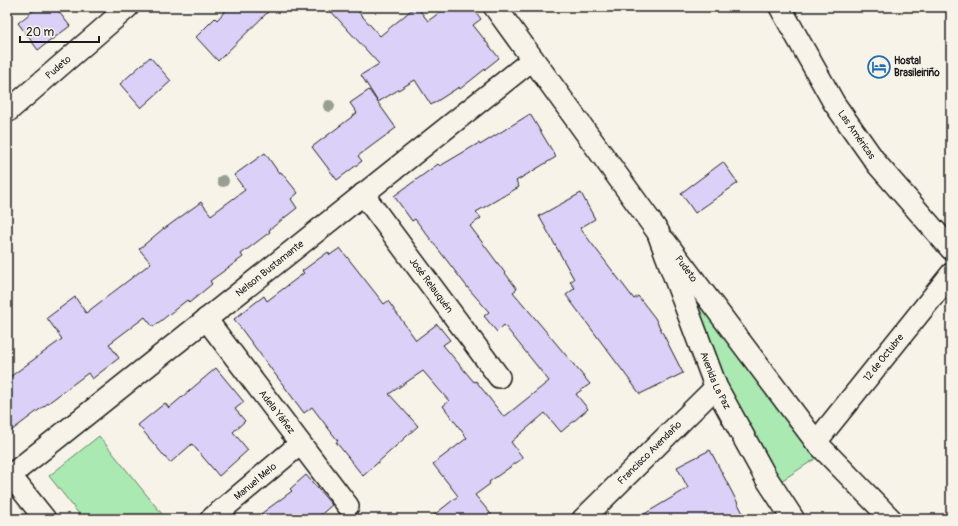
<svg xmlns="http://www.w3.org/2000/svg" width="958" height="526" viewBox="0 0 958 526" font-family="Pangolin,sans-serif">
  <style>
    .green { fill: #aae9b1; stroke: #638266 }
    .building { fill: #dbd0f8; stroke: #1c1c1c }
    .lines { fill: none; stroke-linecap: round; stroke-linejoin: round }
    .street-casing { stroke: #1c1c1c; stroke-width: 24 }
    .secondary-casing { stroke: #1c1c1c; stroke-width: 25 }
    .street { stroke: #f7f3e8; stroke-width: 21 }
    .secondary { stroke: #f7f3e8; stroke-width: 22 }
    .tree { fill: #969f91 }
    .labels { text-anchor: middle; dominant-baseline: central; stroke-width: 3; stroke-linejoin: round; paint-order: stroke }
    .poi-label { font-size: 10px; font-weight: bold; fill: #1c1c1c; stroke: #f7f3e8; text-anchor: start }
    .street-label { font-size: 10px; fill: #1c1c1c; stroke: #f7f3e8 }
  </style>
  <rect width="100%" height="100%" fill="#f7f3e8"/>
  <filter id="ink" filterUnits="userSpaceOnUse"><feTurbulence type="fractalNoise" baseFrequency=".025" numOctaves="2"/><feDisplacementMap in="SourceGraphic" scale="8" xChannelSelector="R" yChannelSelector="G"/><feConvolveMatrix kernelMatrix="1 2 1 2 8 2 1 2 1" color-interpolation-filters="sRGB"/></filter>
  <g filter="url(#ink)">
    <path class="green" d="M679,271L821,455L778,483L720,383Z
      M99,436L166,519H83L49,476Z"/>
    <path class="building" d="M38,7H55L70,26L38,50L18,23Z
      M229,7H273L218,61L196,37L215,18L217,20Z
      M327,7H354L380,36L415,7H417L428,21L447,7H472L481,19L473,25L499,58L460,89L459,87L431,105L415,80L378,102L361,75L379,64Z
      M150,57L171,81L141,108L120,84Z
      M369,90L396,128L358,156L362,161L337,180L312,147L357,113L350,103Z
      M530,114L556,157L516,181L519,187L476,212L481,218L470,226L517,289L513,292L590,384L576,394L588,409L561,432L545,413L511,442L523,458L489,482L490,484L475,495L495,519H429L458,496L433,464L467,438L443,406L449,401L423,371L389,394L418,426L363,476L336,442L338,441L312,407L304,413L234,319L264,296L267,301L304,273L302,271L328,252L330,255L340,248L384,304L388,301L416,340L437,324L450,340L443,345L474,382L476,381L504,417L549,381L504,325L497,332L484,316L489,312L468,288L415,219L412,221L394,196L438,164L440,166L479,143L480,145Z
      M265,153L279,173L281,172L298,193L291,199L297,208L269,230L270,232L241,254L243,257L210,281L212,284L189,303L187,300L153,327L145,317L109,344L119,358L92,379L88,373L7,434V379L62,339L47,318L75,297L86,313L151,263L139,249L164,228V229L201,202L211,215L245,190L234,175Z
      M723,162L738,183L695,213L681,193Z
      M581,193L595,219L580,228L634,299L638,296L655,318L683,373L640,394L566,295L575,288L570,282L574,279L539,216Z
      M216,368L244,402L235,409L245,421L233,432L248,450L219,476L192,444L170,463L138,425L165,403L169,408Z
      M710,450L746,519H636L688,488L677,467Z
      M306,475L332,505L316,519H254L292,491L290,489Z"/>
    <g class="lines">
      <g class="street-casing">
        <g id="street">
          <path id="s1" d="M780,7L834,103L877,164L951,249"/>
          <path id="s2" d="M7,112L128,7"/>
          <path id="s3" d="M363,194L499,377"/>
          <path id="s4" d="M665,241L816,442L891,519"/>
          <path id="s5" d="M206,319L348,506"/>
          <path id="s6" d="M816,442L951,274"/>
          <path d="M10,475L45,519"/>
          <path id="s7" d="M7,478L533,59"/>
          <path id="s8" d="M211,519L300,444"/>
          <path id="s9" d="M583,519L716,387"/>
        </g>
      </g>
      <g class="secondary-casing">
        <g id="secondary">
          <path id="s10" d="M495,7L658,232L716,387L765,476L793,519"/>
        </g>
      </g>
      <use href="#street" class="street"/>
      <use href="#secondary" class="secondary"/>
    </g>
    <g class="tree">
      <circle cx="329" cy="106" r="6"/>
      <circle cx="223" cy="181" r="6"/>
    </g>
  </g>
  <defs>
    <g id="hotel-ring" transform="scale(1.15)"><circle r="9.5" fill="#f7f3e8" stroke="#1f6fb2" stroke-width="1.5"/><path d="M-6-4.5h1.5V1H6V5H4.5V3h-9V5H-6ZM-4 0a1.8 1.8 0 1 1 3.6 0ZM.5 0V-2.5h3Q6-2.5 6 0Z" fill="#1f6fb2"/></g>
  </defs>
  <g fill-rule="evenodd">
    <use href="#hotel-ring" x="879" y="67"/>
  </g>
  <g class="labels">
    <g class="poi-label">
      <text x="894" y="61">Hostal<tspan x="894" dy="12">Brasileiriño</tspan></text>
    </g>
    <g class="street-label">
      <text stroke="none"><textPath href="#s2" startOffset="68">Pudeto</textPath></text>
      <text stroke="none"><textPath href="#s1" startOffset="149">Las Américas</textPath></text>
      <text stroke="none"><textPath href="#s7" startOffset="336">Nelson Bustamante</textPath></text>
      <text stroke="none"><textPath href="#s4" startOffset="35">Pudeto</textPath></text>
      <text stroke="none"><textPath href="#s3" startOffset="114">José Relauquén</textPath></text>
      <text stroke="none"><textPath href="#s6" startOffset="108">12 de Octubre</textPath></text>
      <text stroke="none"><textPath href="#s10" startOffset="437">Avenida La Paz</textPath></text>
      <text stroke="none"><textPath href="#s5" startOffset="117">Adela Yáñez</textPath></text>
      <text stroke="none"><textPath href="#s9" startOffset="94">Francisco Avendaño</textPath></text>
      <text stroke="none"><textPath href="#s8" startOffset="58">Manuel Melo</textPath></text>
    </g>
  </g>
  <rect width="958" height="526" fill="none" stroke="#f7f3e8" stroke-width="24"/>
  <rect x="12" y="12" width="934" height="502" fill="none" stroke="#1c1c1c" stroke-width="1.5" filter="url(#ink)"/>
  <path d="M20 36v6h79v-6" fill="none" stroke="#1c1c1c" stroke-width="2"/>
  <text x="26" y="36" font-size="12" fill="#1c1c1c" stroke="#f7f3e8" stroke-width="3" paint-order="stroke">20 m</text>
</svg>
